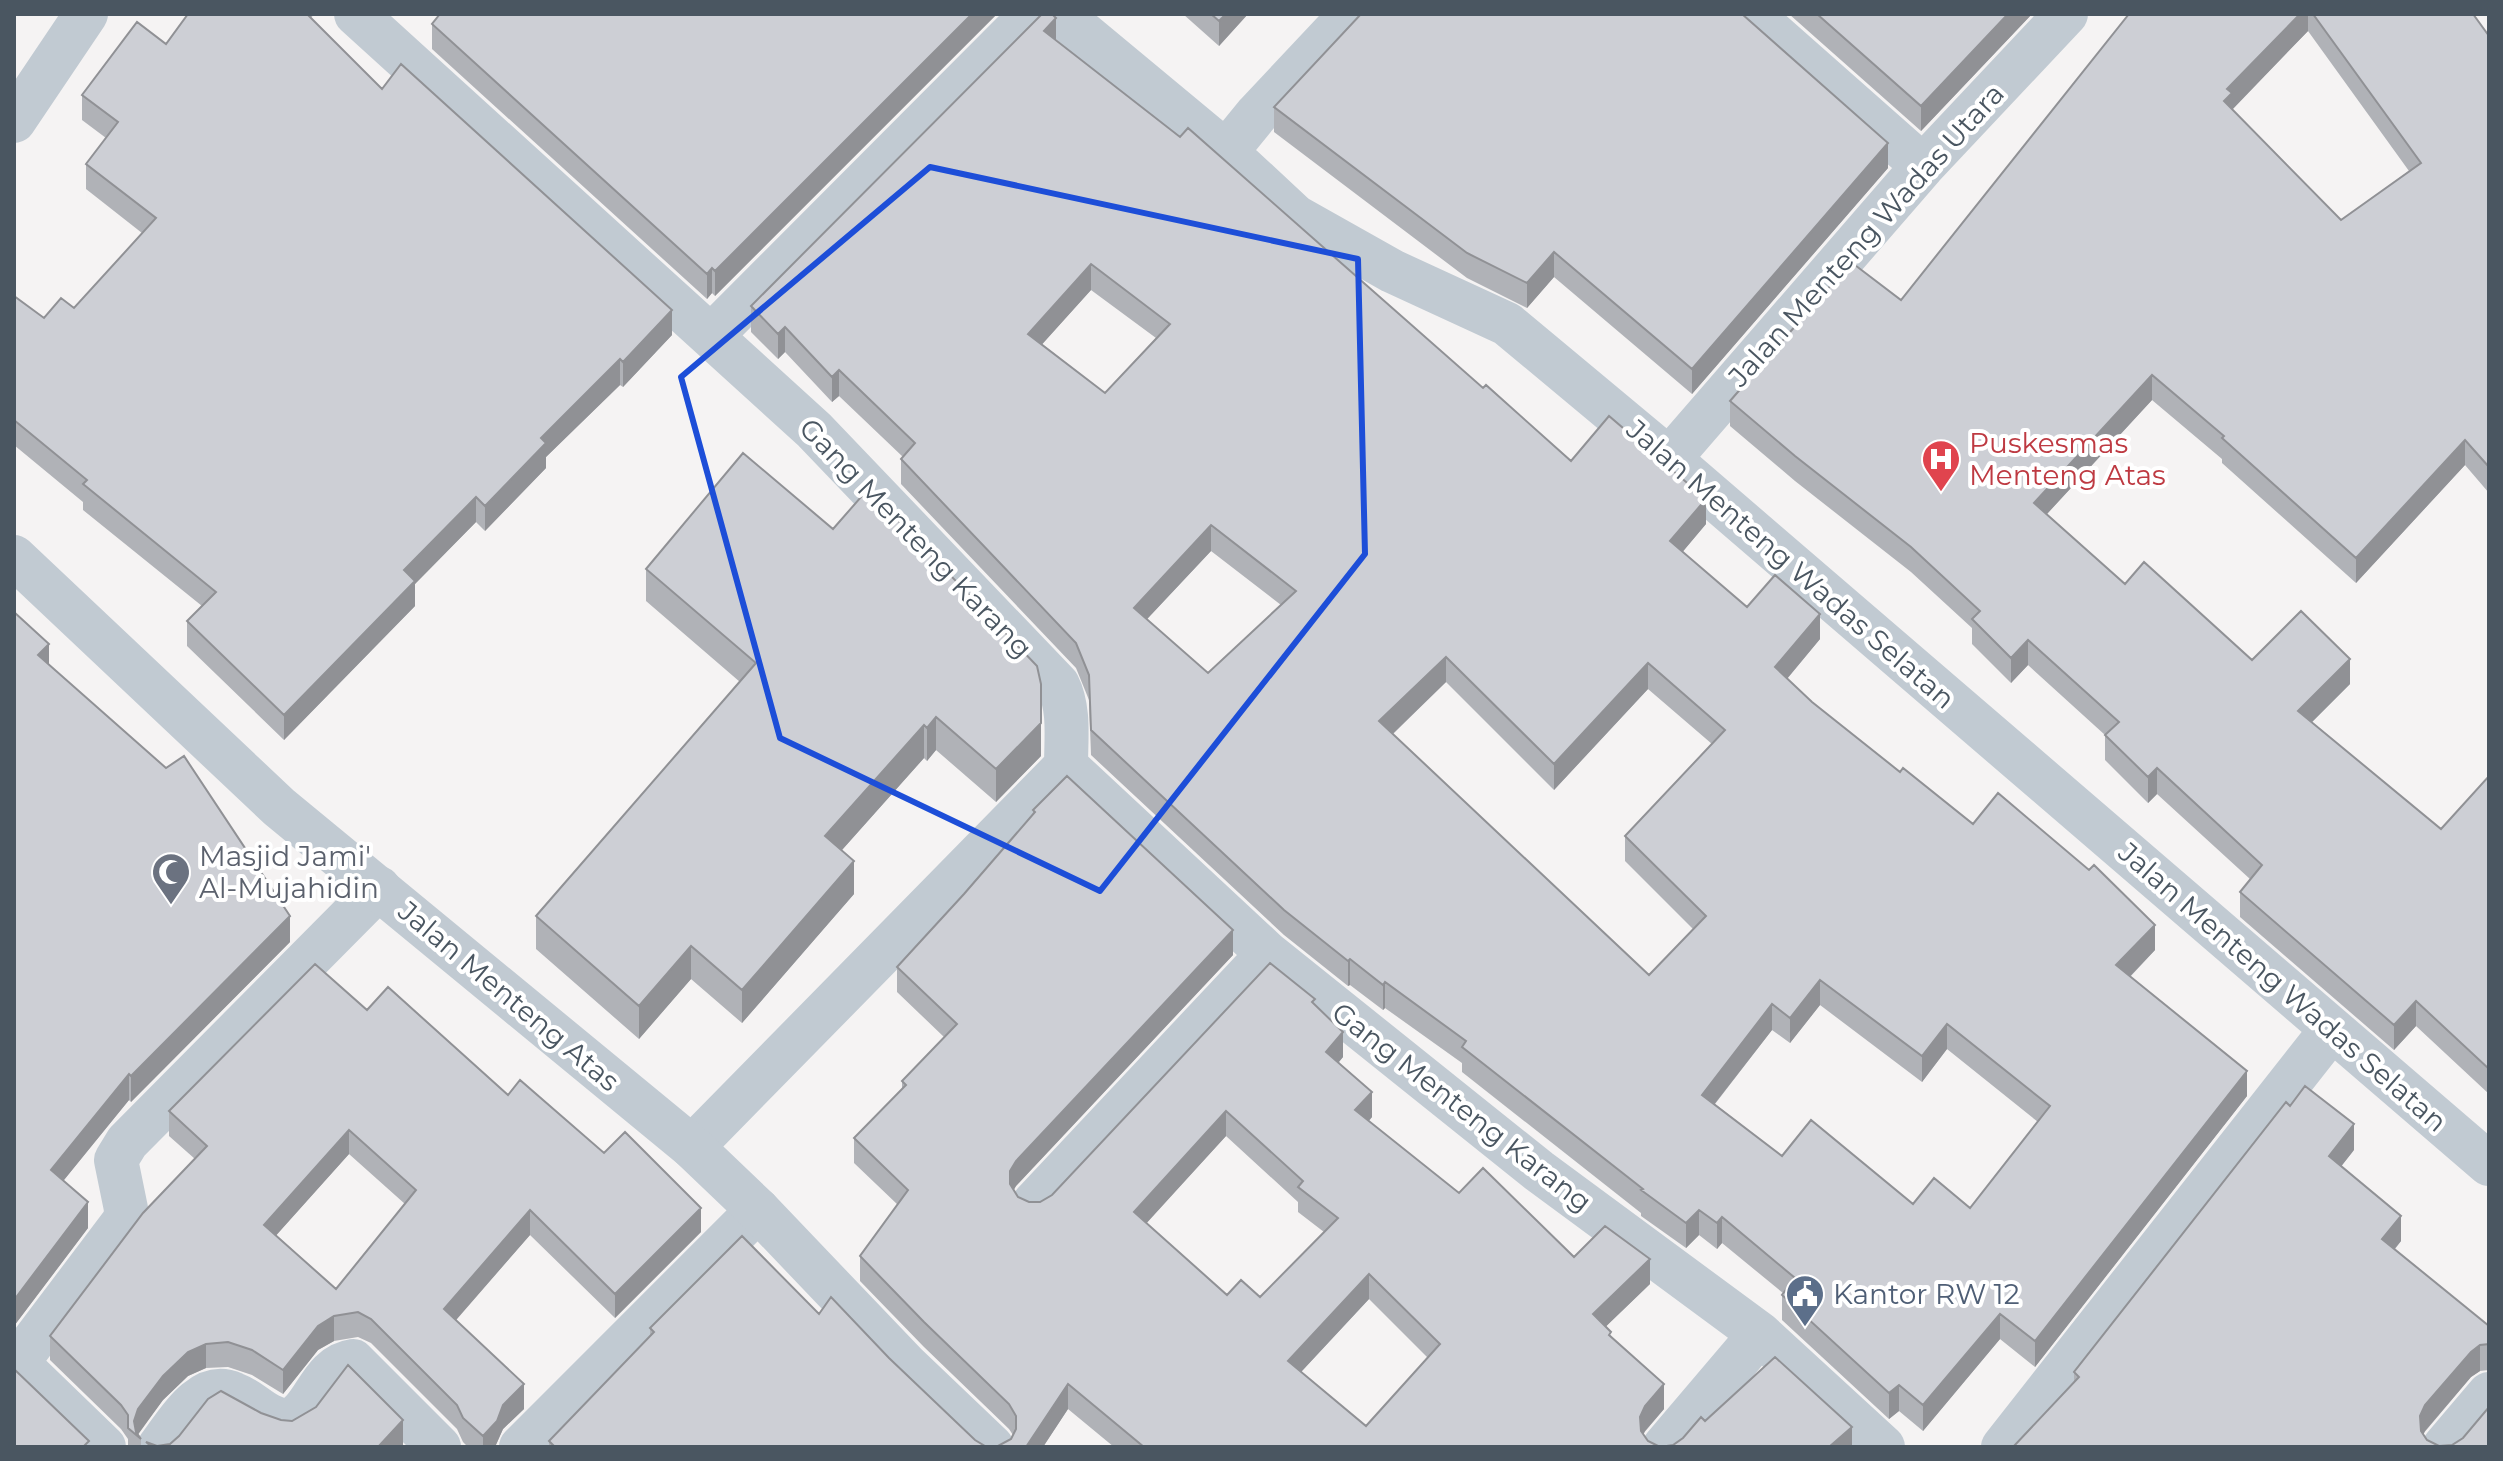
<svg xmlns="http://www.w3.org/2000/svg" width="2503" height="1461" viewBox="0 0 2503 1461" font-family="Montserrat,sans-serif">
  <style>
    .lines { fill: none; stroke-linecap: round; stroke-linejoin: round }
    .minor { stroke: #c1cad2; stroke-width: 44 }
    .tertiary { stroke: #c1cad2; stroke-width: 44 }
    .wall { fill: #b0b2b7; fill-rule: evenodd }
    .shaded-wall { fill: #909195 }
    .building { fill: #cdcfd5; stroke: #909195; stroke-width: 2; fill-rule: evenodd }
    .marked { fill: none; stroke: #1d4ed8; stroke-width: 6; stroke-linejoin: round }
    .labels { text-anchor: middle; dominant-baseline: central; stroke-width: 8; stroke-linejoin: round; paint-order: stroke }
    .street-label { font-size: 28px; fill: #4a5661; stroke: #fff }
    .health-label { font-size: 28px; fill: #be3a42; stroke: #fff; text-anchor: start }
    .worship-label { font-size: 28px; fill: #5b616d; stroke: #fff; text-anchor: start }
    .service-label { font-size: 28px; fill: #4e5e75; stroke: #fff; text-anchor: start }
  </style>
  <rect width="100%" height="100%" fill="#f5f3f3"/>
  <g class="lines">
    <path class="minor" d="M356,14L814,430L1058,685C1070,709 1066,739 1066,766L1268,954L1539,1171L1760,1334L1883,1447
      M1060,14L1226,152L1296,217L1392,271L1507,324L1669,459L2489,1164
      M1751,14L1923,166
      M1226,152L1257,114L1351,14
      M711,336L1032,14
      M1669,459L1923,166L2066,14
      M692,1147L1066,766
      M1034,1203L1268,954
      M14,1360L104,1447
      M17,1363L125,1220L126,1209L116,1160L127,1142L379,888
      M159,1447C176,1425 200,1379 234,1394C255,1402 260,1416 288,1422C316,1409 319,1366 353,1361L439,1447
      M521,1447L758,1210
      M1664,1447L1760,1334
      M2003,1447L2332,1029
      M2444,1447L2489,1394"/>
    <path class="tertiary" d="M14,121L86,14
      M14,557L279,807L692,1147L758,1210L906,1365L992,1447"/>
  </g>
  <path class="wall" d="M188,14H314L311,18L382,89L672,335L623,387L620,385L546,457V468L485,531L476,522L415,584V606L284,740L187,646V621L202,606L83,510V502L14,445V296L44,318L74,308L142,233L86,189V164L106,138L82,120V95L166,44Z
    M440,14H997L715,296L712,293L707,299L432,49V24Z
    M1183,14H1248L1219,46Z
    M1789,14H2032L1921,131Z
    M2129,14H2473L2489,36V493L2465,465L2356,583L2222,463V459L2152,400L2047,514L2125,584L2252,660L2350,684L2312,722L2441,829L2489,776V1094L2416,1026L2394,1050L2240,917V892L2250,879L2157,794L2148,803L2105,760V735L2028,665L2011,683L1972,644V628L1911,572L1795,481L1730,426V401L1901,300ZM2308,31L2409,171L2341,220L2232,109Z
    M1056,41L1483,388L1571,461L1706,524L1682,552L1747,607L1820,639L1787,679L1812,702L1900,772L2155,950L2130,977L2247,1096L2035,1367L2000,1339L1923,1431L1899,1411L1889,1419L1782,1320V1295L1783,1293L1722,1243L1717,1249L1699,1235L1686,1248L1641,1216V1213L1462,1072V1063L1385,1008L1383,1010L1350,985L1348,986L1284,935L1091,755L1089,700L1076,668L901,484V459L903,457L839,396L832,402L785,352L778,359L751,332V306ZM1091,290L1156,338L1105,393L1042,344ZM1211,551L1281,605L1208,673L1147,619ZM1446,682L1554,790L1648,689L1712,744L1625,836V861L1693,929L1649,975L1393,734ZM1820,1005L1922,1082L1947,1049L2038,1122L1970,1208L1913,1204L1782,1156L1715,1104L1772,1030L1790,1043Z
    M1274,107L1888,168L1692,394L1554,277L1527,308L1467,278L1274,132Z
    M646,569L1041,756L996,802L936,750L927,761L924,758L842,850L854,894L742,1023L691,979L639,1039L536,949V916L740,682L646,601Z
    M14,612L49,664L290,942L131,1102L129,1100L63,1181L88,1228L14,1326Z
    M1033,810L1233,955L1016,1186L1013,1190L1018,1197L1029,1202H1040L1052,1195L1315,1005L1343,1057L1339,1062L1372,1117L1369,1121L1459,1193L1574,1257L1650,1284L1606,1326L1611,1337L1664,1409L1643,1434L1648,1441L1660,1447L1673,1445L1705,1421L1852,1447H1114L1068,1409L1043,1447H549V1441L650,1336V1328L819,1314L889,1358L975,1440L985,1446H998L1011,1439L1013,1435L1009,1429L924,1347L860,1281V1256L898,1205L854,1163V1138L902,1090V1081L944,1037L897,992V967L964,894L1033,814ZM1226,1136L1298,1202V1212L1324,1232L1260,1297L1227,1295L1146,1223ZM1369,1299L1428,1358L1366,1426L1301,1372Z
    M367,1010L604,1153L701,1232L615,1318L530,1235L455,1320L524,1409L503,1429L495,1447H468L463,1442L457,1429L371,1343L358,1337L334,1341L318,1350L283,1394L252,1375L228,1367L206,1368L188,1376L163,1400L138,1433V1435L141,1439V1447H128V1439L121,1429L50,1360V1336L195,1159L169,1136V1111ZM349,1154L405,1204L336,1289L276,1235Z
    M2354,1150L2341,1166L2401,1241L2395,1249L2489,1326V1370L2480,1371L2471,1377L2423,1434L2427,1440L2439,1446L2489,1447H2013L2074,1382V1372Z"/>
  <path class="shaded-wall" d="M972,14H997L715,296V271Z
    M1226,14H1248L1219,46V21Z
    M2008,14H2032L1921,131V106Z
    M2300,14H2308V31L2232,110L2224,101L2227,89Z
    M1056,18V43L1044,31Z
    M1888,143V168L1692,394V369Z
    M1554,252V277L1527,308V283Z
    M1091,264V290L1028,360V334Z
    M712,268V293L707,299V274Z
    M672,310V335L623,387V362Z
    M785,327V352L778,359V334Z
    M620,359V385L546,457V468L485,531V506L541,438Z
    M839,370V396L832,402V377Z
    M2152,375V400L2034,528V503Z
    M2465,440V465L2356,583V558Z
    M476,497V522L415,584V606L284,740V715L404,570Z
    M1706,499V524L1670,567V541Z
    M1211,525V551L1134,633V608Z
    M1820,614V639L1775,693V667Z
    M2028,640V665L2011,683V658Z
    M49,644V670L38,655Z
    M1446,657V682L1379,747V721Z
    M2350,659V684L2298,736V711Z
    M1648,663V689L1554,790V764Z
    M936,717V750L927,761V728Z
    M1041,723V756L996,802V769Z
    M924,725V758L825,869V836Z
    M2157,768V794L2148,803V777Z
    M854,861V894L742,1023V990Z
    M290,916V942L131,1102V1076Z
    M2155,925V950L2116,991V965Z
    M1233,930V955L1016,1186L1010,1197V1171L1016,1161Z
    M691,946V979L639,1039V1006Z
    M1350,959V985L1348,986V961Z
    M1820,980V1005L1790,1043V1018Z
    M1385,982V1008L1383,1010V985Z
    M2416,1001V1026L2394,1050V1025Z
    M1772,1004V1030L1702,1120V1095Z
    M1947,1024V1049L1922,1082V1056Z
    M1343,1032V1057L1326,1077V1052Z
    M2247,1071V1096L2035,1367V1341Z
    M129,1074V1100L51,1196V1170Z
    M1372,1092V1117L1355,1136V1110Z
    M1226,1111V1136L1134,1237V1212Z
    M2354,1124V1150L2329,1182V1156Z
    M349,1130V1154L264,1249V1225Z
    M88,1202V1228L14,1326V1300Z
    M701,1208V1232L615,1318V1294Z
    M530,1210V1235L444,1334V1309Z
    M1699,1210V1235L1686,1248V1223Z
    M2401,1216V1241L2382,1264V1239Z
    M1722,1217V1243L1717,1249V1223Z
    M1650,1259V1284L1593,1339V1314Z
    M1369,1274V1299L1288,1386V1361Z
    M2000,1314V1339L1923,1431V1405Z
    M334,1316V1341L318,1350L283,1394V1370L318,1326Z
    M206,1344V1368L188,1376L163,1400L137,1436L134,1433V1421L138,1409L163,1376L188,1352Z
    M2480,1345V1371L2471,1377L2425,1431L2420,1442V1416L2425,1405L2471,1352Z
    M524,1384V1409L503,1429L495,1447H483V1436L503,1405Z
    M1068,1384V1409L1043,1447H1026Z
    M1664,1384V1409L1645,1431L1640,1442V1417L1645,1406Z
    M1899,1385V1411L1889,1419V1393Z
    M403,1420V1446L378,1447Z
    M1852,1427V1447H1829Z"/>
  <path class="building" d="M188,14H307L382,89L401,64L672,310L623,362L620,359L541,438L546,443L485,506L476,497L404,570L415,581L284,715L187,621L216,592L83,484L87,480L14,420V296L44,318L61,298L74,308L156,218L86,164L118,122L82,95L137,22L166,44Z
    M440,14H972L715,271L712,268L707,274L432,24Z
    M1042,14H1052L1056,18L1044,31L1180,137L1188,128L1483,388L1486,385L1571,461L1609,416L1706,499L1670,541L1747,607L1775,575L1820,614L1775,667L1812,702L1900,772L1903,768L1973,824L1998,793L2089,870L2094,865L2155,925L2116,965L2247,1071L2035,1341L2000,1314L1923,1405L1899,1385L1889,1393L1782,1295L1795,1278L1722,1217L1717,1223L1699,1210L1686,1223L1641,1190L1643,1189L1462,1047L1466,1041L1385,982L1383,985L1350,959L1348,961L1284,910L1091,730L1089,675L1076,643L901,459L915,443L839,370L832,377L785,327L778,334L751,306ZM1091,264L1170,324L1105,393L1028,334ZM1211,525L1296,591L1208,673L1134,608ZM1446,657L1554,764L1648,663L1725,730L1625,836L1706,916L1649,975L1379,721ZM1820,980L1922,1056L1947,1024L2050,1106L1970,1208L1934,1178L1913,1204L1811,1120L1782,1156L1702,1095L1772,1004L1790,1018Z
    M1211,14H1226L1219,21Z
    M1361,14H1742L1888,143L1692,369L1554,252L1527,283L1467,253L1274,107Z
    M1817,14H2008L1921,106Z
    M2129,14H2300L2227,89L2232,93L2224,101L2341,220L2421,163L2313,14H2473L2489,36V467L2465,440L2356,558L2222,438L2224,436L2152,375L2034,503L2125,584L2144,562L2252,660L2301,611L2350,659L2298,711L2441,829L2489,776V1069L2416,1001L2394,1025L2240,892L2262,865L2157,768L2148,777L2105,735L2119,722L2028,640L2011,658L1972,619L1980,611L1911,547L1795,456L1730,401L1851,262L1901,300Z
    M743,453L833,529L868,489L1037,666L1041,684V723L996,769L936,717L927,728L924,725L825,836L854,861L742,990L691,946L639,1006L536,916L756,663L646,569Z
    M14,612L49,644L38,655L166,768L184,756L290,916L131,1076L129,1074L51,1170L88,1202L14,1300Z
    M1067,776L1233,930L1016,1161L1010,1171V1184L1018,1197L1029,1202H1040L1052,1195L1270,963L1315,999L1312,1002L1343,1032L1326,1052L1372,1092L1355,1110L1459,1193L1483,1168L1574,1257L1605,1226L1650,1259L1593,1314L1611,1332L1609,1335L1664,1384L1645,1406L1640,1417L1641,1431L1648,1441L1660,1447L1673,1445L1683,1438L1701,1417L1705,1421L1775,1357L1852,1427L1829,1447H1144L1068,1384L1026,1447H555L549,1441L654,1332L650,1328L742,1236L819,1314L831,1297L889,1358L975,1440L985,1446H998L1011,1439L1016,1429V1416L1009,1404L924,1322L860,1256L908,1190L854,1138L906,1085L902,1081L957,1024L897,967L964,894L1035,812L1033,810ZM1226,1111L1303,1181L1298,1187L1338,1218L1260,1297L1241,1280L1227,1295L1134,1212ZM1369,1274L1440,1344L1366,1426L1288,1361Z
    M315,964L367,1010L388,987L508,1095L520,1080L604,1153L625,1132L701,1208L615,1294L530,1210L444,1309L524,1384L503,1405L497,1421L483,1436L463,1418L457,1405L371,1319L358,1312L334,1316L318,1326L283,1370L252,1350L228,1342L206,1344L188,1352L163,1376L138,1409L134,1421L136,1432L141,1439L128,1428V1415L121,1405L50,1336L143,1213L207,1146L169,1111ZM349,1130L416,1190L336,1289L264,1225Z
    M2305,1086L2354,1124L2329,1156L2401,1216L2382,1239L2489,1326V1344L2480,1345L2471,1352L2425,1405L2420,1416L2421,1431L2427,1440L2439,1446L2452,1445L2463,1438L2489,1407V1447H2013L2079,1377L2074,1372L2286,1102L2290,1106Z
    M348,1365L403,1420L378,1447H152L146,1442L157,1446L170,1444L179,1436L208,1399L221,1391L261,1413L281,1420L292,1421L316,1407Z
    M14,1369L89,1441L83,1447H14Z"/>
  <path class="marked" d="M930,167L1358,259L1365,554L1100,891L780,738L681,377Z"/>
  <defs>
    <g id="hospital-pin" transform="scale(2)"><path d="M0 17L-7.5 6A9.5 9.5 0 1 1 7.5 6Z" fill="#e0444e" stroke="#fff"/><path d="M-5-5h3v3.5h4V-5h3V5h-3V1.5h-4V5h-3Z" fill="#fff"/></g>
    <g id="mosque-pin" transform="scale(2)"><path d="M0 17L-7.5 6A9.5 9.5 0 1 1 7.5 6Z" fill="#6b7280" stroke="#fff"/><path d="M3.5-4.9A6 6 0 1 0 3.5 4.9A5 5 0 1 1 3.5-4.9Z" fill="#fff"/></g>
    <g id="civic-pin" transform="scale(2)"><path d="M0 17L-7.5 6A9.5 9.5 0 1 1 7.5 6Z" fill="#5c6f8a" stroke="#fff"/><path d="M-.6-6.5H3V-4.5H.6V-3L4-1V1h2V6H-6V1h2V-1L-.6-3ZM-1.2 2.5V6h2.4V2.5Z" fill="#fff"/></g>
  </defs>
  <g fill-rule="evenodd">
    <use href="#hospital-pin" x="1941" y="459"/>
    <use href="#mosque-pin" x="171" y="872"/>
    <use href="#civic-pin" x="1805" y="1294"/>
  </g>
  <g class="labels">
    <g class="street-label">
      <text transform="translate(1866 235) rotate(-48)">Jalan Menteng Wadas Utara</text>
      <text transform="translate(916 538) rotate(46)">Gang Menteng Karang</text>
      <text transform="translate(1791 564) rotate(41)">Jalan Menteng Wadas Selatan</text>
      <text transform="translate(2283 987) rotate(41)">Jalan Menteng Wadas Selatan</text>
      <text transform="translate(509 996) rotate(40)">Jalan Menteng Atas</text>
      <text transform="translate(1462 1107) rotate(38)">Gang Menteng Karang</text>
    </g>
    <g class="health-label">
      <text x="1969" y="443">Puskesmas<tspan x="1969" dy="32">Menteng Atas</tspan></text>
    </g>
    <g class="worship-label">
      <text x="199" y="856">Masjid Jami'<tspan x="199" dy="32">Al-Mujahidin</tspan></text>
    </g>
    <g class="service-label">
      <text x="1833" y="1294">Kantor RW 12</text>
    </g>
  </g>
  <rect width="2503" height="1461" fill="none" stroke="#4a5661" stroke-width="32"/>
</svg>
